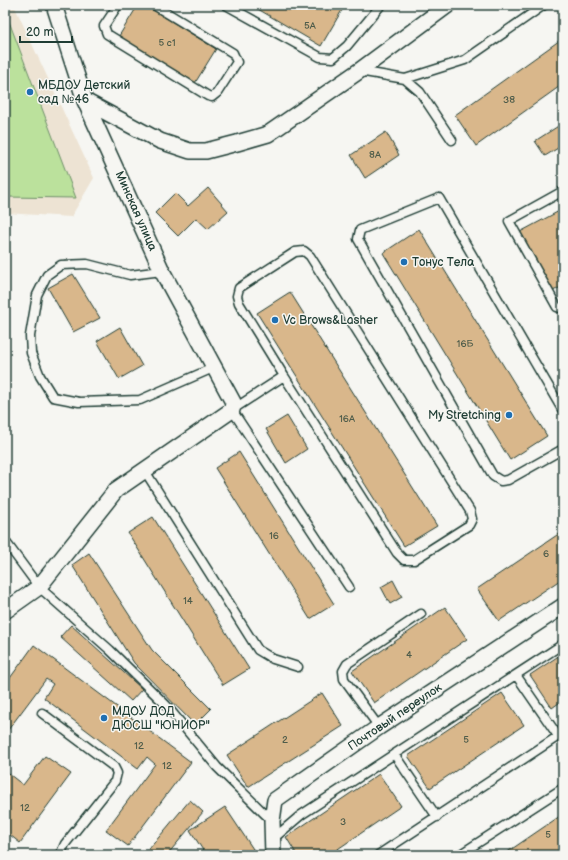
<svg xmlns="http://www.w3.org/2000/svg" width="568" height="860" viewBox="0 0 568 860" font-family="'Balsamiq Sans',sans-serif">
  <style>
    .built { fill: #ede3d3 }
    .green { fill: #bbe19c; stroke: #6d8f68 }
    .building { fill: #d9b78b; stroke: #1f3d34 }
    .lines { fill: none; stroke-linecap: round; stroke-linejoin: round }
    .service-casing { stroke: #1f3d34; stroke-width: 11 }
    .minor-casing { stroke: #1f3d34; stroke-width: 18 }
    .service { stroke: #f6f6f2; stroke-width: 8 }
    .minor { stroke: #f6f6f2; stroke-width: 15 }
    .poi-dot { fill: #1f6fb2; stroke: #f6f6f2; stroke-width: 1.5 }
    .labels { text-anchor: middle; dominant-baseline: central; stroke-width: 3; stroke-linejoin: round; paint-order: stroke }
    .number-label { font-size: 10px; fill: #4e5c4a }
    .poi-label { font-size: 12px; fill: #1f3d34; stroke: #f6f6f2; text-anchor: start }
    .street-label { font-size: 12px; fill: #1f3d34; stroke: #f6f6f2 }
  </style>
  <rect width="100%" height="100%" fill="#f6f6f2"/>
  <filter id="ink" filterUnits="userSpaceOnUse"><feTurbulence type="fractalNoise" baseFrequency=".025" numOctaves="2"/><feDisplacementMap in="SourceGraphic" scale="8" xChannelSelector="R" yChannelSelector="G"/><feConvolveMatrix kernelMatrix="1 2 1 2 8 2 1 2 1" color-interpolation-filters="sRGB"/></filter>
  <g filter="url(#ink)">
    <path class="built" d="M5,5H14L94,178L71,217L5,213Z"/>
    <path class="green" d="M5,11L76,198L5,197Z"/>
    <path class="building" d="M138,5H145L216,49L195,83L119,36Z
      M251,5H345L321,46Z
      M563,38V84L476,146L455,115Z
      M563,123V145L545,156L535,141Z
      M386,132L399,155L365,178L351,155Z
      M208,188L228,211L208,229L196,218L178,236L155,213L175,193L188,206Z
      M563,209V286L551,292L520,232Z
      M419,229L547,436L510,460L383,253Z
      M73,274L100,318L73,332L48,288Z
      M290,292L437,526L404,546L257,313Z
      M120,327L142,366L119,379L97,341Z
      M287,416L307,449L286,463L266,429Z
      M239,452L334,604L310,619L215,468Z
      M153,517L249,669L223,685L128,533Z
      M563,531V578L499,621L477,589Z
      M89,553L152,650L211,709L195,725L134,663L72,565Z
      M393,580L402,597L390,604L381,587Z
      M445,607L467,639L374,703L352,671Z
      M71,625L142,689L131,701L60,637Z
      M34,645L191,762L128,846L106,830L155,764L147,757L138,769L44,698L53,684L46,679L5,734V685Z
      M563,653V700L552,708L530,675Z
      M322,693L343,726L248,787L227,755Z
      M502,693L524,725L430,788L408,756Z
      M45,756L71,774L20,843L5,831V771L23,785Z
      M379,774L401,806L329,855H297L286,837Z
      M190,800L203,812L167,855H144Z
      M225,807L257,855H206L190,830Z
      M563,814V855H503Z"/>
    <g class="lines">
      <g class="service-casing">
        <path id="service" d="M118,5L104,26L107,34L208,96L212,97L217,93L237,62L233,53L154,5
          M226,5L320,57L333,58L347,46L381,5
          M359,71L405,79L420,92L452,140
          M405,79L465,60L544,5
          M563,191L509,221L557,307L563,309
          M162,271L130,275L87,264L61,265L47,275L37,295L30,336L31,353L40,376L53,397L79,402L140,400L213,368
          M284,376L239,303L237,296L239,288L295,252L304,251L310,256L470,511L472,519L469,525L414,560H404L397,553L284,376L232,410L349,587
          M563,411L439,198L360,230L358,239L493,476L501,481L508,480L563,449
          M145,471L258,650L273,659L298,667
          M5,541L39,587L110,650L166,705L217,767L272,821
          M516,675L558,736
          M42,713L114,767L117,773L115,781L65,844L60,855
          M379,727L344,679L343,671L347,664L421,614
          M394,754L437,817
          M274,838L301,815L563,644
          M378,855L563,733
          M459,855L563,788"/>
      </g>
      <g class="minor-casing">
        <path id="minor" d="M85,101L160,141L190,151H206L237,143L268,134L359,71L448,5
          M5,611L39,587L116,490L232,410L233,402L162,271L85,101L54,5
          M273,855L272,821L275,800L379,727L563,606"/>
      </g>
      <use href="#service" class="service"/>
      <use href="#minor" class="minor"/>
    </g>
  </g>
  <g class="poi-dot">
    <circle cx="30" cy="92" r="4"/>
    <circle cx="404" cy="262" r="4"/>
    <circle cx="275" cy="320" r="4"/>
    <circle cx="509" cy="415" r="4"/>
    <circle cx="104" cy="718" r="4"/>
  </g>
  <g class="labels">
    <g class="number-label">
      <text x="310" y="26">5А</text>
      <text x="167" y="43">5 с1</text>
      <text x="509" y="100">38</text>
      <text x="375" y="155">8А</text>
      <text x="465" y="344">16Б</text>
      <text x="347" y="419">16А</text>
      <text x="274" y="536">16</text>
      <text x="546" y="554">6</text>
      <text x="188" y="601">14</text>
      <text x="409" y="655">4</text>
      <text x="285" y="740">2</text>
      <text x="466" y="740">5</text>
      <text x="139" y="746">12</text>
      <text x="167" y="766">12</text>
      <text x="25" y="808">12</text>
      <text x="343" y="822">3</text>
      <text x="548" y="835">5</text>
    </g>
    <g class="poi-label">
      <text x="38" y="85">МБДОУ Детский<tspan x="38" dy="14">сад №46</tspan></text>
      <text x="412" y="262">Тонус Тела</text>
      <text x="283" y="320">Vc Brows&amp;Lasher</text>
      <text x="501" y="415" text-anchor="end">My Stretching</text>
      <text x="112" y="711">МДОУ ДОД<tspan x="112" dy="14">ДЮСШ "ЮНИОР"</tspan></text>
    </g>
    <g class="street-label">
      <text transform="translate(136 211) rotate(66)">Минская улица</text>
      <text transform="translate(395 717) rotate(-34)">Почтовый переулок</text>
    </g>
  </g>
  <rect width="568" height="860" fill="none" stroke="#f6f6f2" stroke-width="20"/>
  <rect x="10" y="10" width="548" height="840" fill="none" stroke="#1f3d34" stroke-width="1.5" filter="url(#ink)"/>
  <path d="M20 36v6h52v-6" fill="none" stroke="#1f3d34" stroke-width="2"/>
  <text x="26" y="36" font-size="12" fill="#1f3d34" stroke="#f6f6f2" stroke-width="3" paint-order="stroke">20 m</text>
</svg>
